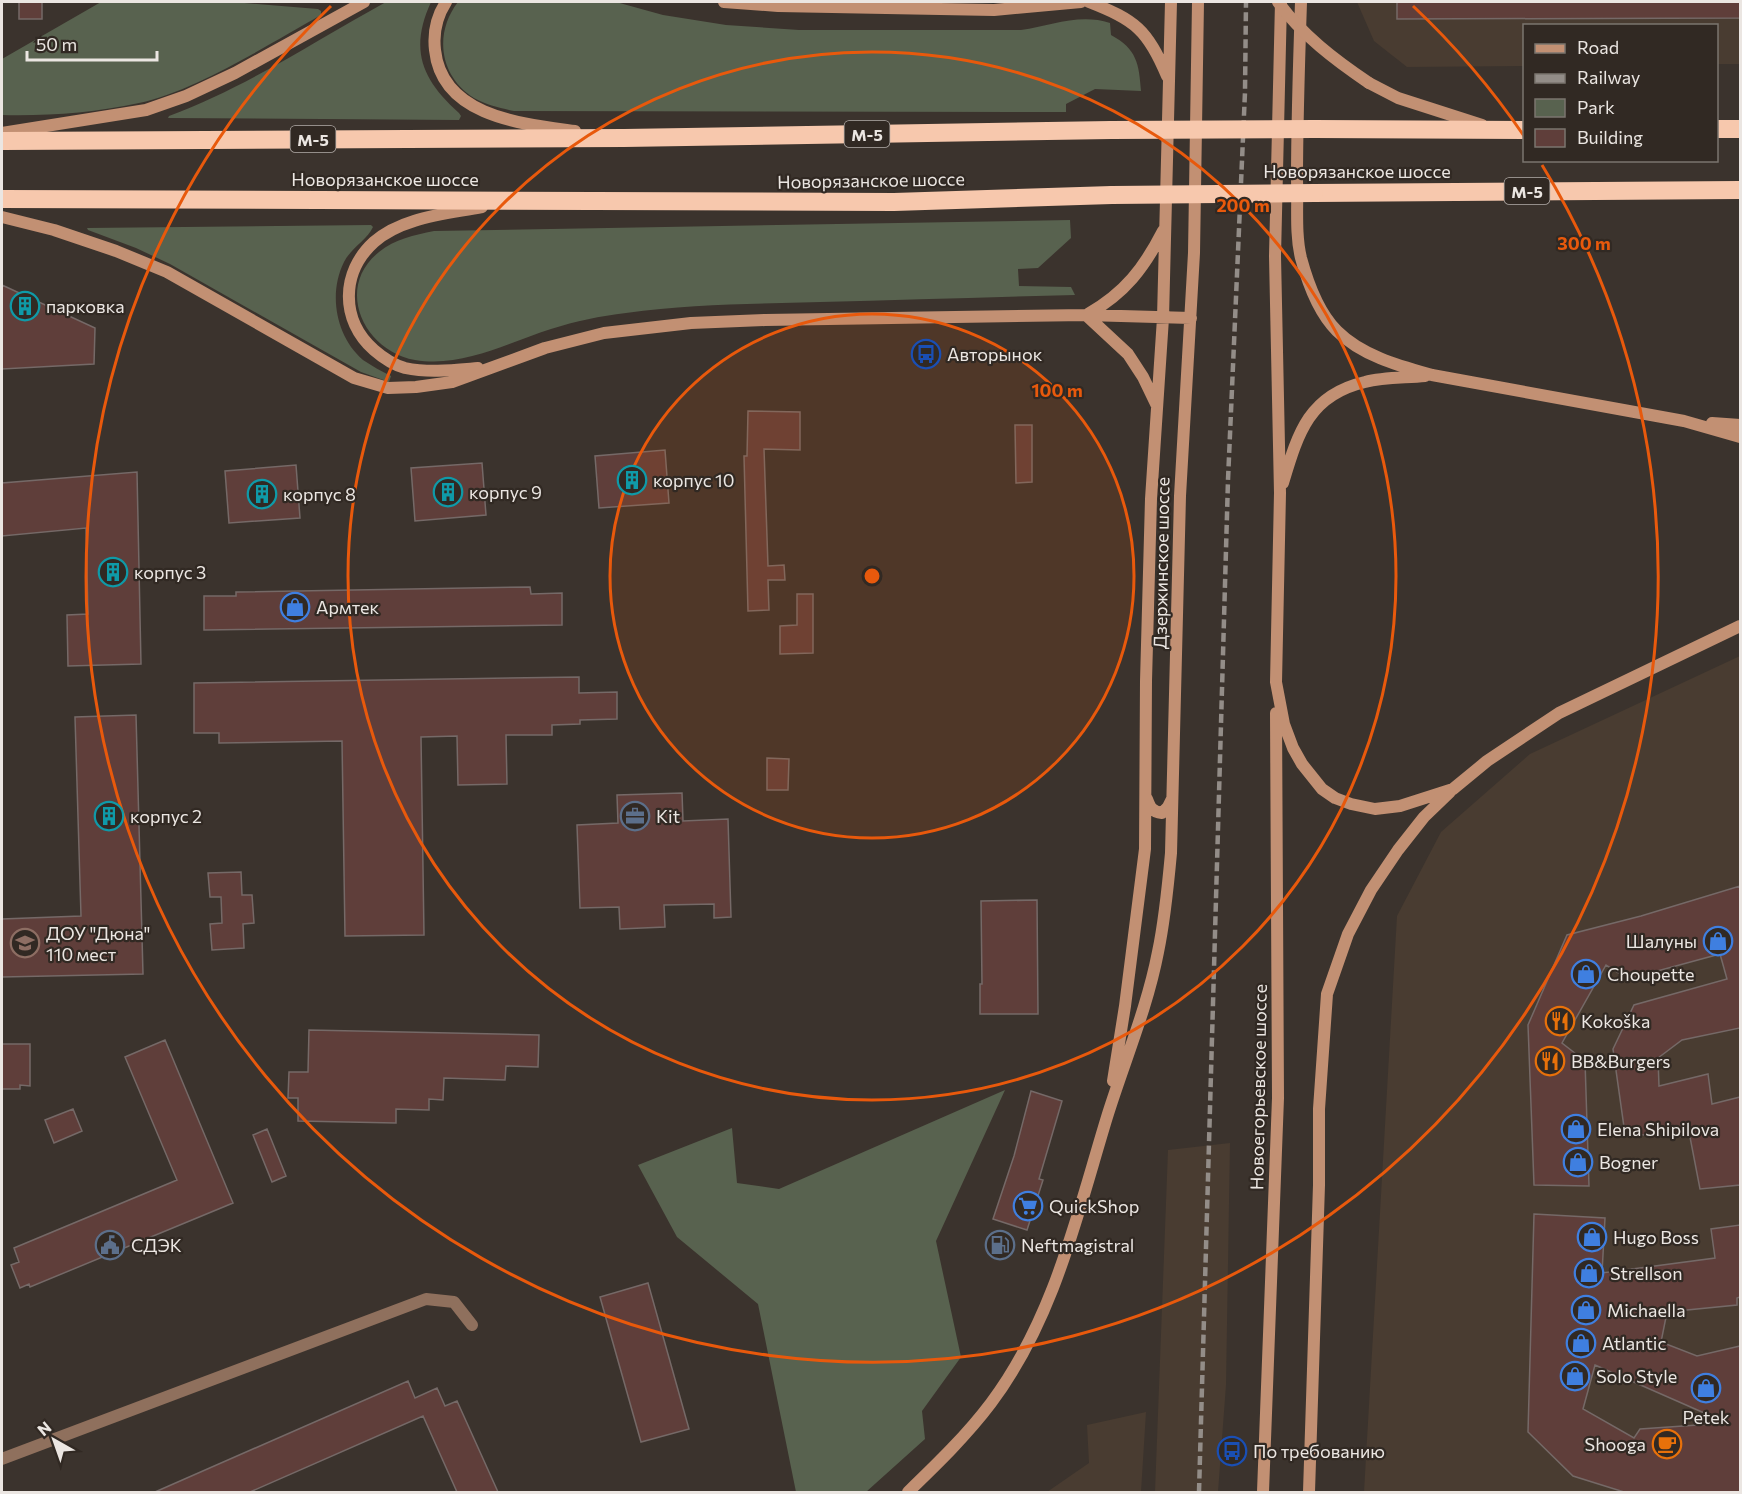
<svg xmlns="http://www.w3.org/2000/svg" width="1742" height="1494" viewBox="0 0 1742 1494" font-family="Commissioner,sans-serif">
  <style>
    .built { fill: #493c31 }
    .green { fill: #58624f }
    .building { fill: #5f3e3a; stroke: #756967; stroke-width: 1.5; fill-rule: evenodd }
    .lines { fill: none; stroke-linecap: round; stroke-linejoin: round }
    .street { stroke: #8f705d; stroke-width: 12 }
    .secondary { stroke: #c29073; stroke-width: 12 }
    .highway { stroke: #f7c8ad; stroke-width: 18 }
    .rail { stroke: #938d88; stroke-width: 4.5; stroke-dasharray: 9 4.5; stroke-linecap: butt }
    .secondary-bridge { stroke: #c29073; stroke-width: 12 }
    .highway-bridge { stroke: #f7c8ad; stroke-width: 18 }
    .ring { fill: none; stroke: #e8590c; stroke-width: 3 }
    .labels { text-anchor: middle; dominant-baseline: central; stroke-width: 4.5; stroke-linejoin: round; paint-order: stroke }
    .shield { fill: #312923; stroke: #b3ada9; stroke-width: 1.5 }
    .shield-label { font-size: 16px; font-weight: bold; fill: #ebe6e2 }
    .street-label { font-size: 18px; fill: #ebe6e2; stroke: #312923 }
    .poi-label { font-size: 18px; fill: #ebe6e2; stroke: #312923; text-anchor: start }
    .centre { fill: #e8590c; stroke: #312923; stroke-width: 3 }
    .ring-label { font-size: 18px; text-anchor: middle; font-weight: bold; fill: #e8590c; stroke: #312923; stroke-width: 4.5; stroke-linejoin: round; paint-order: stroke }
  </style>
  <rect width="100%" height="100%" fill="#3b332d"/>
  <path class="built" d="M1357,2H1740V64H1717L1716,26H1524V66L1407,67L1374,41Z
    M1740,656V1492H1364L1397,916L1441,832L1530,754Z
    M1230,1143L1226,1385L1218,1492H1155L1168,1150Z
    M1146,1412L1141,1492H1047L1089,1463L1087,1425Z"/>
  <path class="green" d="M101,2H233L318,9L321,11V15C267,45 198,90 139,103C94,113 47,116 2,115V59Z
    M386,2H431C409,50 422,80 459,113L461,116L459,120L168,118L169,116C245,88 315,41 386,2Z
    M458,2H616L663,15L726,25L799,30H1021C1051,26 1079,13 1110,23L1111,35C1137,49 1139,64 1141,91L1095,89L1066,104V112L514,111C500,108 487,105 474,98C439,76 434,33 458,2Z
    M1070,220L1071,238L1038,268L1018,269L1019,286L1071,287L1075,295C991,297 906,300 821,302C756,304 691,304 626,313C600,316 576,321 551,329C507,343 462,368 415,360C364,351 334,288 379,252C395,239 414,235 434,231Z
    M371,225L373,227C367,240 351,248 344,262C328,294 336,337 363,360C372,366 381,371 391,376L389,382L361,372L170,264L136,248L88,230L87,228Z
    M1005,1090L936,1241L961,1357L922,1411L925,1439L866,1492H796L758,1304L677,1237L638,1165L732,1128L737,1183L779,1189Z"/>
  <path class="building" d="M19,2H42V19H19Z
    M1397,2H1740V18L1397,19Z
    M2,285L95,328L94,364L2,369Z
    M748,411L800,412V450L764,449L768,566L784,565L785,580H768L769,610L748,611L744,456H747Z
    M1015,425H1032V482L1016,483Z
    M665,450L669,503L599,508L595,456Z
    M482,463L486,515L415,521L411,468Z
    M296,465L300,518L229,523L225,471Z
    M137,472L141,664L68,666L67,615L88,614L86,528L2,536V483Z
    M530,587L531,594L562,593V625L204,630V596H236V592Z
    M797,594H813V653L780,654V626L797,625Z
    M579,677V693L617,692V719L580,720V724L552,725V735H506L507,784L458,785L457,736L421,737L424,935L345,936L342,741L219,743V733H194V683Z
    M136,715L143,974L2,977V919L81,916L75,717Z
    M767,758L789,759L788,790H767Z
    M682,793L683,821L728,819L731,917L714,918V904L664,905L665,927L620,929L619,907L580,908L577,825L618,823L617,795Z
    M241,872L242,895H252L254,923L243,924L244,948L212,950L210,924L222,923L221,897H210L208,873Z
    M1740,886V1028L1682,1040L1658,1058L1659,1086L1708,1074L1712,1104L1740,1097V1185L1700,1189L1690,1137L1625,1134L1613,1049L1634,1005L1727,979L1720,954L1628,979L1606,965L1562,1043L1585,1061L1589,1186L1534,1185L1528,1025L1567,935L1641,916Z
    M1037,900L1038,1014H980V984H982L981,901Z
    M309,1030L539,1035L538,1067L506,1066L505,1080L444,1078L443,1100L429,1099V1110L396,1109V1123L298,1121V1098H288L289,1072H308Z
    M165,1040L233,1203L30,1287L29,1284L20,1288L11,1265L19,1262L14,1248L177,1180L125,1057Z
    M2,1044H30V1086L20,1085V1089H2Z
    M1031,1091L1062,1101L1039,1179L1043,1180L1027,1230L993,1219L1014,1156Z
    M73,1109L82,1131L54,1143L45,1120Z
    M267,1129L286,1176L272,1182L253,1135Z
    M1534,1214L1605,1218L1602,1273L1715,1258L1711,1229L1740,1225V1297L1737,1298V1305L1667,1312L1661,1342L1697,1356L1740,1346V1492H1624L1573,1476L1528,1432ZM1595,1365L1727,1423L1640,1429L1634,1438L1583,1409Z
    M648,1283L689,1429L641,1442L600,1297Z
    M408,1381L415,1398L437,1388L445,1406L457,1401L498,1492H457L423,1416L250,1492H155Z"/>
  <g class="lines">
    <path class="street" d="M2,1459L426,1299L454,1302L472,1325"/>
    <path class="secondary" d="M446,2C437,16 433,33 435,50C442,117 523,124 575,131
      M724,2L778,6L994,10L1081,2
      M1089,2C1135,20 1148,30 1167,76
      M1281,2L1275,256L1280,493L1276,682L1284,724L1293,748L1302,764L1322,789L1335,798L1351,804L1375,809L1400,806L1453,789L1487,761L1559,713L1740,626
      M1301,2C1299,61 1297,120 1297,180C1298,206 1295,233 1301,258C1308,284 1318,312 1337,331C1362,356 1400,366 1432,375L1684,421L1740,437
      M1369,83L1398,98L1482,125
      M2,133L146,110L186,96L235,73L364,2
      M2,217L54,230L116,251L167,272L354,378L388,388L416,387L452,382L545,348L604,333L691,323L765,320L1086,315L1191,318
      M1088,314C1125,293 1144,268 1163,231
      M1086,315L1128,354L1143,377L1157,406
      M478,368C454,370 429,373 405,368C394,365 382,357 374,350C340,320 341,272 374,242C402,217 447,214 482,207
      M1712,423L1740,425
      M1283,483C1298,433 1309,395 1365,382C1384,377 1406,378 1425,376
      M1147,799C1150,807 1152,812 1162,813L1168,807L1172,799
      M1113,1081L1125,1006L1145,849L1146,681L1151,499L1163,318L1171,2
      M908,1492C937,1464 967,1435 991,1403C1054,1319 1077,1215 1107,1117C1124,1062 1147,1009 1158,952C1165,919 1168,886 1171,853L1180,496L1194,253L1198,2
      M1263,1492L1278,1098L1276,713
      M1309,1492L1319,1185V1109L1327,994L1348,934L1371,890L1398,850L1424,817L1450,792"/>
    <path class="highway" d="M1314,129L1524,130
      M1716,129H1740
      M2,141L624,138L1111,130
      M1314,193L1740,190
      M2,199L894,202L1112,195"/>
    <path class="rail" d="M1199,1492L1228,480L1245,92L1246,2"/>
    <path class="secondary-bridge" d="M1278,2C1302,35 1335,60 1369,83"/>
    <path class="highway-bridge" d="M1111,130L1314,129
      M1112,195L1314,193"/>
  </g>
  <circle cx="872" cy="576" r="262" fill="#e8590c" fill-opacity=".12"/>
  <g class="ring">
    <circle cx="872" cy="576" r="262"/>
    <circle cx="872" cy="576" r="524"/>
    <path d="M1413 6A786 786 0 0 1 1524 136M1542 165A786 786 0 1 1 331 6"/>
  </g>
  <defs>
    <g id="building-ring" transform="scale(1.5)"><circle r="9.5" fill="#312923" stroke="#0f9aa8" stroke-width="1.5"/><path d="M-4-6H4V6H1V3H-1V6H-4ZM-2.5-4.3h1.7v1.8h-1.7ZM.8-4.3h1.7v1.8H.8ZM-2.5-1h1.7V.8h-1.7ZM.8-1h1.7V.8H.8Z" fill="#0f9aa8"/></g>
    <g id="bus-ring" transform="scale(1.5)"><circle r="9.5" fill="#312923" stroke="#1a4fb4" stroke-width="1.5"/><path d="M-5-6H5V4H4V6H2V4H-2V6H-4V4H-5ZM-3.5-4V0h7V-4ZM-3.5 1.2v1.5H-2V1.2ZM2 1.2v1.5H3.5V1.2Z" fill="#1a4fb4"/></g>
    <g id="shop-ring" transform="scale(1.5)"><circle r="9.5" fill="#312923" stroke="#3f7fe0" stroke-width="1.5"/><path d="M-5-2.5h2.3a2.7 3.5 0 0 1 5.4 0H5L5.5 6h-11ZM-1.5-2.5h3a1.5 2.3 0 0 0-3 0Z" fill="#3f7fe0"/></g>
    <g id="office-ring" transform="scale(1.5)"><circle r="9.5" fill="#312923" stroke="#5c6f8a" stroke-width="1.5"/><path d="M-6-3h4V-5.5h4V-3h4V5H-6ZM-1-4.5V-3h2v-1.5ZM-6 0V1H6V0Z" fill="#5c6f8a"/></g>
    <g id="school-ring" transform="scale(1.5)"><circle r="9.5" fill="#312923" stroke="#8d6e63" stroke-width="1.5"/><path d="M0-5L7-2L0 1L-7-2ZM-4 1L0 2.5L4 1V4Q0 6-4 4Z" fill="#8d6e63"/></g>
    <g id="restaurant-ring" transform="scale(1.5)"><circle r="9.5" fill="#312923" stroke="#e8710a" stroke-width="1.5"/><path d="M-5-6h1v4h1v-4h1v4h1v-4h1v5L-1.5 .5V6h-2V.5L-5-1ZM5-6V6H3V1.5H1.5Q1.5-4 5-6Z" fill="#e8710a"/></g>
    <g id="supermarket-ring" transform="scale(1.5)"><circle r="9.5" fill="#312923" stroke="#3f7fe0" stroke-width="1.5"/><path d="M-6-5.5h2.5l.6 2H6L4.5 2H-2.5L-4.4-4H-6ZM-1.5 3.2a1.3 1.3 0 1 0 .1 0ZM3 3.2a1.3 1.3 0 1 0 .1 0Z" fill="#3f7fe0"/></g>
    <g id="civic-ring" transform="scale(1.5)"><circle r="9.5" fill="#312923" stroke="#5c6f8a" stroke-width="1.5"/><path d="M-.6-6.5H3V-4.5H.6V-3L4-1V1h2V6H-6V1h2V-1L-.6-3ZM-1.2 2.5V6h2.4V2.5Z" fill="#5c6f8a"/></g>
    <g id="fuel-ring" transform="scale(1.5)"><circle r="9.5" fill="#312923" stroke="#5c6f8a" stroke-width="1.5"/><path d="M-5.5-6h7V0h2V4h1.3V-2.5L3-4.5l.8-.8L6-3V5H2.5V1h-1V6h-7ZM-4.2-4.7v3.2H.2V-4.7Z" fill="#5c6f8a"/></g>
    <g id="cafe-ring" transform="scale(1.5)"><circle r="9.5" fill="#312923" stroke="#e8710a" stroke-width="1.5"/><path d="M-5.5-4.5H6V0H3Q3 3.5 0 3.5H-2.5Q-5.5 3.5-5.5 0ZM3-3.2v2h1.7v-2ZM-6 4.5H4V6H-6Z" fill="#e8710a"/></g>
  </defs>
  <g fill-rule="evenodd">
    <use href="#building-ring" x="25" y="306"/>
    <use href="#bus-ring" x="926" y="354"/>
    <use href="#building-ring" x="632" y="480"/>
    <use href="#building-ring" x="448" y="492"/>
    <use href="#building-ring" x="262" y="494"/>
    <use href="#building-ring" x="113" y="572"/>
    <use href="#shop-ring" x="295" y="607"/>
    <use href="#building-ring" x="109" y="816"/>
    <use href="#office-ring" x="635" y="816"/>
    <use href="#shop-ring" x="1718" y="941"/>
    <use href="#school-ring" x="25" y="943"/>
    <use href="#shop-ring" x="1586" y="974"/>
    <use href="#restaurant-ring" x="1560" y="1021"/>
    <use href="#restaurant-ring" x="1550" y="1061"/>
    <use href="#shop-ring" x="1576" y="1129"/>
    <use href="#shop-ring" x="1578" y="1162"/>
    <use href="#supermarket-ring" x="1028" y="1206"/>
    <use href="#shop-ring" x="1592" y="1237"/>
    <use href="#civic-ring" x="110" y="1245"/>
    <use href="#fuel-ring" x="1000" y="1245"/>
    <use href="#shop-ring" x="1589" y="1273"/>
    <use href="#shop-ring" x="1586" y="1310"/>
    <use href="#shop-ring" x="1581" y="1343"/>
    <use href="#shop-ring" x="1575" y="1376"/>
    <use href="#shop-ring" x="1706" y="1388"/>
    <use href="#cafe-ring" x="1667" y="1444"/>
    <use href="#bus-ring" x="1232" y="1451"/>
  </g>
  <g class="labels">
    <g class="shield">
      <rect x="844.5" y="121" width="45" height="26" rx="4.5"/>
      <rect x="290.5" y="126" width="45" height="26" rx="4.5"/>
      <rect x="1504.5" y="178" width="45" height="26" rx="4.5"/>
    </g>
    <g class="shield-label">
      <text x="867" y="134">М-5</text>
      <text x="313" y="139">М-5</text>
      <text x="1527" y="191">М-5</text>
    </g>
    <g class="street-label">
      <text x="1357" y="171">Новорязанское шоссе</text>
      <text x="385" y="179">Новорязанское шоссе</text>
      <text transform="translate(871 180) rotate(-1)">Новорязанское шоссе</text>
      <text transform="translate(1161 563) rotate(-89)">Дзержинское шоссе</text>
      <text transform="translate(1258 1087) rotate(-89)">Новоегорьевское шоссе</text>
    </g>
    <g class="poi-label">
      <text x="46" y="306">парковка</text>
      <text x="947" y="354">Авторынок</text>
      <text x="653" y="480">корпус 10</text>
      <text x="469" y="492">корпус 9</text>
      <text x="283" y="494">корпус 8</text>
      <text x="134" y="572">корпус 3</text>
      <text x="316" y="607">Армтек</text>
      <text x="130" y="816">корпус 2</text>
      <text x="656" y="816">Kit</text>
      <text x="46" y="933">ДОУ "Дюна"<tspan x="46" dy="21">110 мест</tspan></text>
      <text x="1697" y="941" text-anchor="end">Шалуны</text>
      <text x="1607" y="974">Choupette</text>
      <text x="1581" y="1021">Kokoška</text>
      <text x="1571" y="1061">BB&amp;Burgers</text>
      <text x="1597" y="1129">Elena Shipilova</text>
      <text x="1599" y="1162">Bogner</text>
      <text x="1049" y="1206">QuickShop</text>
      <text x="1613" y="1237">Hugo Boss</text>
      <text x="131" y="1245">СДЭК</text>
      <text x="1021" y="1245">Neftmagistral</text>
      <text x="1610" y="1273">Strellson</text>
      <text x="1607" y="1310">Michaella</text>
      <text x="1602" y="1343">Atlantic</text>
      <text x="1596" y="1376">Solo Style</text>
      <text x="1706" y="1417" text-anchor="middle">Petek</text>
      <text x="1646" y="1444" text-anchor="end">Shooga</text>
      <text x="1253" y="1451">По требованию</text>
    </g>
  </g>
  <circle cx="872" cy="576" r="9" class="centre"/>
  <g class="ring-label">
    <text x="1243" y="212">200 m</text>
    <text x="1584" y="250">300 m</text>
    <text x="1057" y="397">100 m</text>
  </g>
  <rect width="1742" height="1494" fill="none" stroke="#ebe6e2" stroke-width="6"/>
  <rect x="1523" y="24" width="195" height="138" fill="#312923" stroke="#7b756f" stroke-width="1.5"/>
  <rect x="1535" y="44" width="30" height="9" fill="#c29073" stroke="#7b756f" stroke-width="1.5"/>
  <text x="1577" y="54" font-size="18" fill="#ebe6e2">Road</text>
  <rect x="1535" y="74" width="30" height="9" fill="#938d88" stroke="#7b756f" stroke-width="1.5"/>
  <text x="1577" y="84" font-size="18" fill="#ebe6e2">Railway</text>
  <rect x="1535" y="99" width="30" height="18" fill="#58624f" stroke="#7b756f" stroke-width="1.5"/>
  <text x="1577" y="114" font-size="18" fill="#ebe6e2">Park</text>
  <rect x="1535" y="129" width="30" height="18" fill="#5f3e3a" stroke="#7b756f" stroke-width="1.5"/>
  <text x="1577" y="144" font-size="18" fill="#ebe6e2">Building</text>
  <g transform="translate(54 1440) rotate(320)" stroke="#312923" stroke-width="4.5" paint-order="stroke">
  <path d="M0-4.5L10 22L0 15L-10 22Z" fill="#ebe6e2"/>
  <text y="-9" font-size="16" font-weight="bold" text-anchor="middle" fill="#ebe6e2">N</text>
  </g>
  <path d="M27 51v9h130v-9" fill="none" stroke="#ebe6e2" stroke-width="3"/>
  <text x="36" y="51" font-size="18" fill="#ebe6e2" stroke="#312923" stroke-width="4.5" paint-order="stroke">50 m</text>
</svg>
